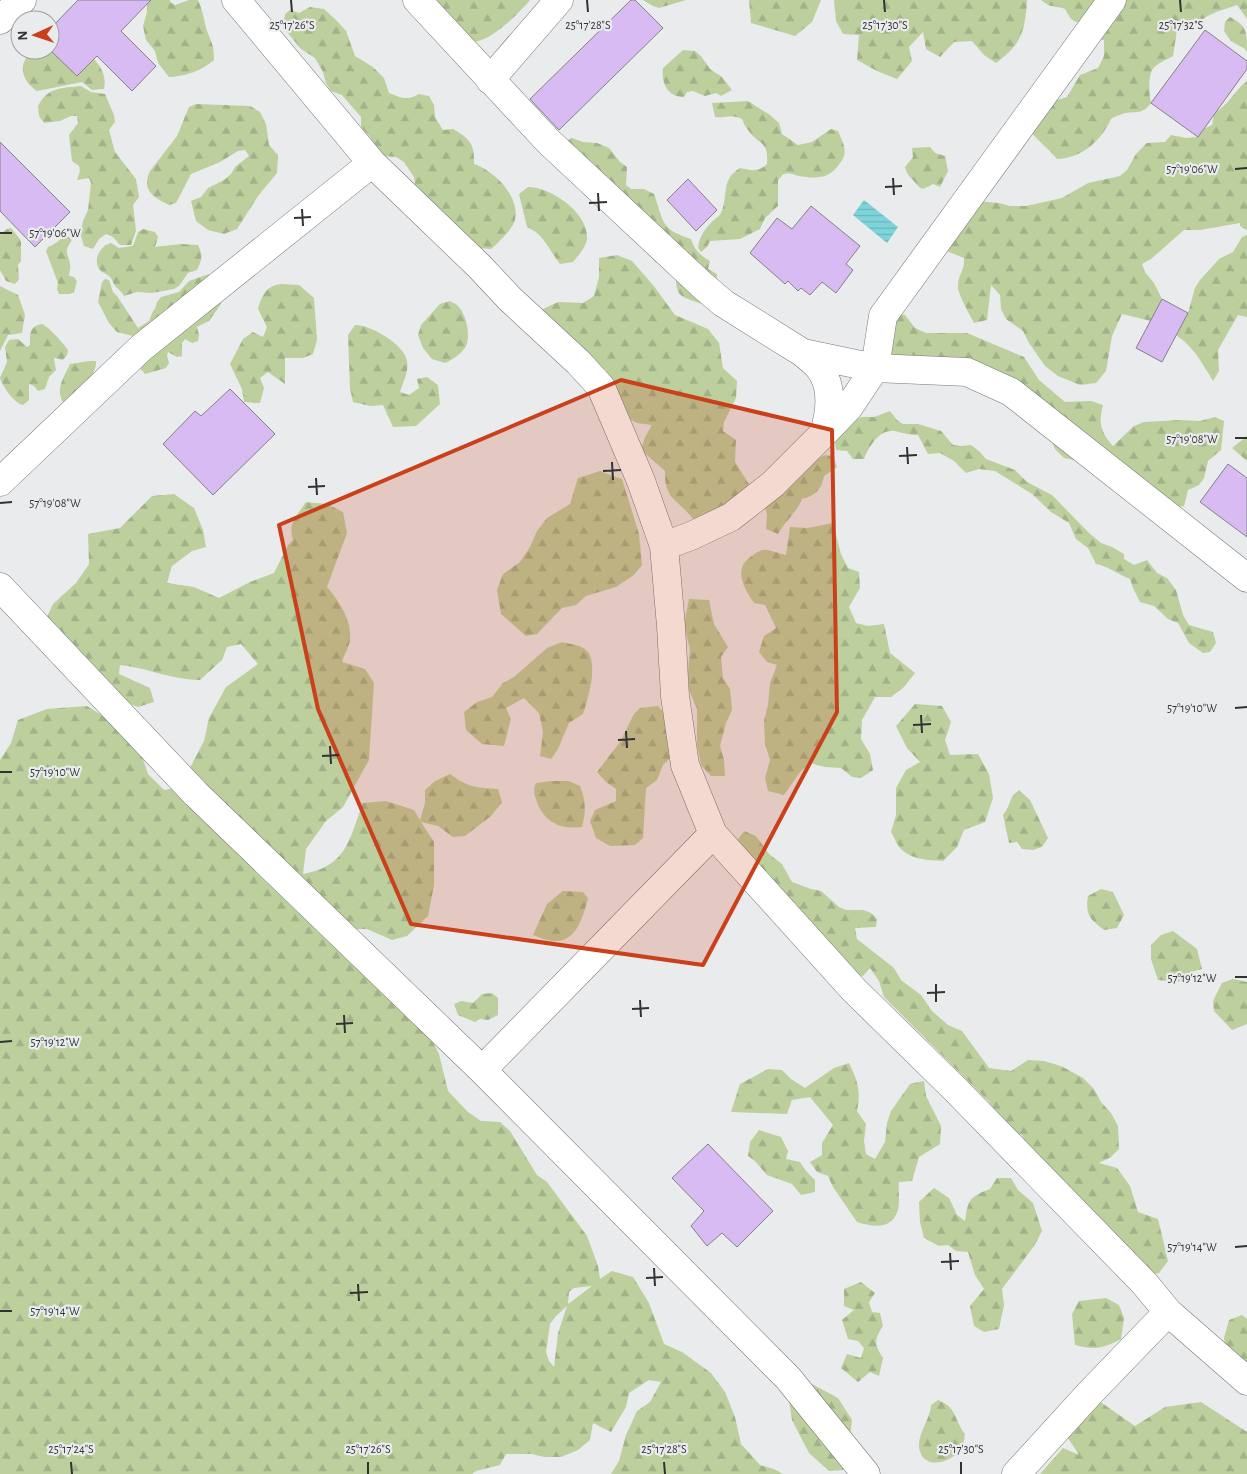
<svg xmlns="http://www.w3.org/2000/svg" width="1247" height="1474" viewBox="0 0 1247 1474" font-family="'Alegreya Sans',sans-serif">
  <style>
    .forest { fill: url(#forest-firs); fill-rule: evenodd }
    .water { fill: url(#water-rules) }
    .building { fill: #d9bbf4; stroke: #838284 }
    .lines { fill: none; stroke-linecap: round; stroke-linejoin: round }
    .minor-casing { stroke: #767678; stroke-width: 29 }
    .minor { stroke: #fff; stroke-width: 28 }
    .marked { fill: #c9401b; fill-opacity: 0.2; stroke: #c9401b; stroke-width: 4; stroke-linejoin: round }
    .ticks { fill: none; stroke: #323233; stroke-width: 2 }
    .ticks-label { font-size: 12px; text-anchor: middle; fill: #323233; stroke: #eaebed; stroke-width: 4.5; stroke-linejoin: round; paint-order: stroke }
  </style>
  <defs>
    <pattern id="forest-firs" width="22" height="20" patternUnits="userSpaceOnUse" patternTransform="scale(1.25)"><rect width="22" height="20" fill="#bccf9d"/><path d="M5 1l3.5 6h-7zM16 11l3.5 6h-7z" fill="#a2b288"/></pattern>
    <pattern id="water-rules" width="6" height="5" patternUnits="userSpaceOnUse" patternTransform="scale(1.25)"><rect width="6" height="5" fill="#7dd4d9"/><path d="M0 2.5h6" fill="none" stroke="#6cb6bb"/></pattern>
  </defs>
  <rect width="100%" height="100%" fill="#eaebed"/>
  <path class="forest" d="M143,0H170V2L175,5L189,0H198C202,9 204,18 206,28C211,43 214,43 214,60C201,71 187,76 169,77L158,63L155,51L146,40L143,26L147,12V5Z
    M427,0H530C517,15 492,41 472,42Z
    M643,0H686L659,8L653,6Z
    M749,0H821L812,22L795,36L751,23Z
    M834,0H1027C1025,31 1022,44 996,63L984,55L972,41L954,42L940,57L926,49L923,32L909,47L912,61L897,79L877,71L857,60L859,35L843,34L836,21Z
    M1041,0H1247V19L1237,5C1226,9 1216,11 1206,17C1191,27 1197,28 1177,30L1173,56C1166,60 1157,63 1152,70C1148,78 1149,94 1151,103C1141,116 1136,110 1122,114C1118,115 1114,117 1111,119C1101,141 1082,158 1057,159C1049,149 1038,141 1031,132L1054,101L1067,97L1080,75L1098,68L1104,56V40H1095L1084,23C1073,24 1070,18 1065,9C1054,5 1052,9 1041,0Z
    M310,7L324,9L338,22L346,31L355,56L373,67L384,78L389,93C402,98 406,101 419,94L429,96L434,105L435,117L443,130L453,129C469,138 475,144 474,164C494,170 523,199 514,223C510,231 498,243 491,249L479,248L410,197L415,183L414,177L404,162L396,157L383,156L376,149L370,137L361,127V117L342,95L331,91L326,83L323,72L315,58L301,49L283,27L285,14L290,10L299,13Z
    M1230,17C1247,26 1247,31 1247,52L1245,49L1231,41L1224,31L1225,22Z
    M33,50H50L91,55C100,67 107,73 104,89L92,90L82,82L37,91C21,80 17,64 33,50Z
    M683,50L695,51L701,56L710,69L722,77L732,90L721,96L716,93L705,96L693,91L687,92L684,97C667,97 661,82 663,68Z
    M1247,81V230L1240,226V223L1200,230H1184L1151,259L1142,264L1145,272L1154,283L1162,299L1151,321L1122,314L1112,336L1106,371L1096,383L1080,385L1058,376L1045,366L1029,343L1023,331L1006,319L1001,309L1000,295L991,285L987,320L974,323C970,315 957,293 958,286C958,274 965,271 964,258L944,250L976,201L999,203L1010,206H1026L1062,198L1088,183L1120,176L1127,170L1136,154L1147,143L1165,142L1171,135L1186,138L1198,137L1203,129L1212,125L1214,113C1229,105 1234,91 1247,81Z
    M81,86L91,92L105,94L114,115L115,122L109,130L115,152L136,179L139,197L133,205L136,231L131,245H120L113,237L106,234L99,239L93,249L84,246L80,233L83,221L88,210L91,183L89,178L77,180L80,171L79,166L72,161L69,135L78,123L77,116H71L60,121L44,123L39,116L38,106C48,87 62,88 81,86Z
    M748,101L770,115L779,123L782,134L798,145L812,142L831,129L838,131C843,143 849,152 840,163C830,179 816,179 799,176C794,175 789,172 784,174C783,174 779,179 778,180V206L765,218L760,229L740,239L710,241L707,247L701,252L698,248C699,238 704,230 710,224C714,219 718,218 721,213C729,195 720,180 740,168C751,170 758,173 767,164C769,140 758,145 748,130C745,127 744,123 742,119C732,114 726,118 715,117L712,103Z
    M196,104L250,106L260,112L266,124L269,145L278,155L277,173L258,196L237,229L224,234L208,230L196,221L191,201L201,197L208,188L224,180L231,174L235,167L249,156L245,150L238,151L220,162L191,174L176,203L169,205C153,197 141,190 150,171L177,136L189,107Z
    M572,138L583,142L597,143L609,148L620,162L627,167L626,185L631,189H644L654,194C664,222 660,229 691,239C695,251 700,255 710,261L708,269L717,274C717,288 715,297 702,304C680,296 675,298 676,271L655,262L558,144Z
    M930,147L935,153L945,156L948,171L940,187L933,184C920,191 922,190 913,180C909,176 907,174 905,167L913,157L912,148Z
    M528,187C551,187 589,213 587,239C586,247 578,256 573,262L560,264C549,250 544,234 527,227L519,194Z
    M11,228L19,238L21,242V261L18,265L19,279L15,284L6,281L0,270V235L7,229Z
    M143,229L155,232L158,237L155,247L181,244L198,245C203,255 202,260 197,270L188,273L179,286L174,289L152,293L137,292L124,296C122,292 119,290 116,287C113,284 113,280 110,277C107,274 103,273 100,270C92,260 100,246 111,243L119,248L133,246L138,232Z
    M1247,235V317L1238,315L1218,350L1219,371L1213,381C1202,363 1194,347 1176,335L1188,313L1195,288L1200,280L1219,259L1233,252L1242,237Z
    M68,236L72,240C63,253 68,252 70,264C71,268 69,272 69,276L74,277L77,281L74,292L70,294H59L57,289L58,283L46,251L48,247C56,245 60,237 68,236Z
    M617,255L632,261L653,285L675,315L708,329L719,343L723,368L737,381L736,398L724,422L723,431L736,440L735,462L752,489L711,517L693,519C678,499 664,500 665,471L641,450L645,437L652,425L637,423L622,415L606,370L595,364L541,310L558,302L583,303L594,296L599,277V258Z
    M209,274L220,286L221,304L209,321L197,327L199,335L198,341L192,343L185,339L182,343V356L177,357L168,352L167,356L169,363L166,368L145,374L139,367L137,337L117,332L109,323L98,302L102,282L105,279L109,280L113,292L117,296L138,328L149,321L153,311L155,309L157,302L161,297L179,292L189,281Z
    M281,284L299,285L314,298L317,340L313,354L303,358H285V384L268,372L260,378L264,388L260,403L244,402L242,389L230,364L243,339L253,332L263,337L267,327L258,309C262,295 266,286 281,284Z
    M0,286L18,295L25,315L22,333L8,335L0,351Z
    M450,301C452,303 455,303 457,305C466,313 471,335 466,346C461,354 454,359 445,363L432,359L423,348L418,335L421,325L440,304Z
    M895,314L905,315L915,328L926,333H967L1024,357L1039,380L1065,402L1091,401L1103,405C1098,423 1101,433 1113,446L1134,426L1144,422L1180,420L1200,421L1215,417L1224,421L1221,450L1208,461L1204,478L1199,485L1188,490L1184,506L1177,507L1087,460H1074L1064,458L1055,449L1050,438L998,395L883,354Z
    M42,324C48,326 64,344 68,350L67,355L63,360L55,358L54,359L56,370L49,377L45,389L38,391L34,386L29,384V400L23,405C14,403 3,387 0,378L7,362L5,347L9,340L18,339L27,347L30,345C30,335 29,326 42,324Z
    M355,325C371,325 404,344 407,361C409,372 403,382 400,392L409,395L419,388L417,379L427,377L438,385L440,404L416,426L393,427L383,405L370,406L353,402L350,388L348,335Z
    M89,361H96V365L93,374L98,379L67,408C53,392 63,379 70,364Z
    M890,411L897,420L903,424H918L941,431L953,445L961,446L971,445L980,452L986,459L1015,470L1027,482L1052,495L1088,532L1101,543L1112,547L1124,554V559L1134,565L1147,560L1157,573L1167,578L1176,590L1183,615L1189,625L1213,632L1216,643L1210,652L1203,653L1189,643L1178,623L1168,619L1154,606L1140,602L1133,588L1130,579C1119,575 1108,566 1096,564L1088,548L1076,539L1069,523L1051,512L1032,494L995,471L979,469L966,473L954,461L940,453L928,454L918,435C910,435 903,433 895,431C879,429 869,447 864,459H853L847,451L836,450L835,442L846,426L861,417H874Z
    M1247,436V461L1232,448Z
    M825,455L833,456L837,467L824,476C822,489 815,496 802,499C797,512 786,520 778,534L766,529L767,514L764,505L814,461Z
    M600,471L622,479L639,534L642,565L634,575L616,587L586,596L576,605L562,608L537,634L526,636L501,614L497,590L503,574L520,562L530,547L537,531L547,518L570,504L578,478Z
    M174,494L194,508L203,530L206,547L192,551L172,566L167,583L194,587L219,598L250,582L274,573L288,545L293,540C288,522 296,517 306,502L327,504L343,512L347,533L327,587C339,601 352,620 350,640C349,647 344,655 342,662L365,669L374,683L369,760L343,807L326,821L306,849L303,874C347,866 349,840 363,803L386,801L414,810L420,820L425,803V790L435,781L450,774C467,787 477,788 498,789L502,802L491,816L465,836L453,837L438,826L421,822L434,842V885L428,916L407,936L392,940L367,929H345L432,1040L439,1054L448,1091L468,1112L481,1121L500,1122L510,1131L537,1175L547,1182L587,1236L598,1266L600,1279L612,1271L633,1277L649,1303L664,1344L682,1352L711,1373L725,1392L735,1417L741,1444L760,1465L774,1469L783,1474H611L619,1461L626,1435L637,1411L650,1402L661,1382L649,1380L629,1393L626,1407L611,1432L593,1423L590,1440L578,1450L561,1457H544L532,1454H506L500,1465L476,1471L472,1474H0V760L11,743L18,720L47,709L87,706L117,725L139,747L148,774L164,790L180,787L204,741L209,718L226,687L258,664L241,644L227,647L222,660L200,680C172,680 148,668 120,665L119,674L150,688L154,702L138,707L119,700L45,621L53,604L76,583L89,564L88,534L120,528L152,496ZM592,1286L568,1304L569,1292L574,1288ZM567,1306L558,1333L554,1367L549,1361L546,1352L550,1324L556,1316Z
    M833,523L841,554L848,568L859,572L860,588L849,607L856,623L868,626L884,624L890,653L915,673L904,687L891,697H875L862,720L861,739L870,754L873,770L861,778L852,777L841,768L825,767L810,763L800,772L784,795L768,791L765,778L770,760L765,744L764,721L768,705L770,683L777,665L767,662L759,652L764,636L776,628L765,605L754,603C745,590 733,571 749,558C753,555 758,551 763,550C769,549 779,554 786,555L790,527L808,528Z
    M689,599L709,600L714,624L728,647L721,657L723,678L730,689L732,710L726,723L720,746L724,760L725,776H711L701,765L697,744V709L689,690L688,671L690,649L684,625Z
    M562,642C570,644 583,645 588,652C598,667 588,698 583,714L569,723L558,749L551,759L540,756L543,732L539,713L524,698L506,708L511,719L504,746L482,744L466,730L464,712L477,702L492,697L503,683L514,677L547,648Z
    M915,704L942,706L951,722L945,740L950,755L978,754L989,774L993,798L985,822L964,830L957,847L943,861C929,860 912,860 901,849C897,845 894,837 891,832L896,815V788L906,770L920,762L907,748L896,726Z
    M658,706L663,712L679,718L672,756L663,765L657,780L646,788L643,838L635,845L610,846L596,838L590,821L595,810L616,801V789L606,782L597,772L620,742L634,714L640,708Z
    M552,781H569L580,786C586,801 586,812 582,827C561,830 544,822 537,802C534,794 533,791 536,783Z
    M1019,790L1030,800L1048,838L1042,847L1033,850L1022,849L1017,842L1009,843L1003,815C1012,804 1008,798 1019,790Z
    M744,831L756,836L769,854L782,864L792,882L811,889L821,891L839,907L846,910H863L871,913L877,919L876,927L855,928L857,939L894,968L901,980L921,995L932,1011L948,1025L962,1031L989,1068L1011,1071L1028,1060L1044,1061L1061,1066L1083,1078L1094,1089L1101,1102L1111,1113L1118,1126L1119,1149L1111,1157L1099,1163L1117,1168L1130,1186L1138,1212L1158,1219L1168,1261L1159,1273L1147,1275L1035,1161L1022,1135L1000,1126L989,1102L884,997L879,981L870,968L863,976L845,972L734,845Z
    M1101,889L1113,892L1124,915L1117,928L1104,930C1090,919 1085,915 1088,896Z
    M563,891L583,892L588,898C583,916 577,943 553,941C547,941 539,937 533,935L547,904Z
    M1173,931L1197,949L1202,969L1191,972L1178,982L1158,980L1151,959V945L1161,935Z
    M1233,979L1247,982V1024L1232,1030L1214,1011L1213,1001L1222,983Z
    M492,993L498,998V1015L488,1020L480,1019L475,1022L458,1015L454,1004L461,1001L473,1003L482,994Z
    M849,1063C858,1081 861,1092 857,1111L866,1124L864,1141L866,1154L875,1159L885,1142L887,1123L891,1111L910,1084L924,1081L926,1096L941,1126L940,1144L919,1157L912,1181L899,1182C898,1190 900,1202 898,1210C892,1230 873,1227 857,1222L833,1187L828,1176L817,1172L810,1162L822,1155V1143L833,1125L810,1097L792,1100L787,1114L731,1112L740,1084L768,1069L782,1070L791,1079L805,1088L834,1068Z
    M759,1130L781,1137L788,1151L786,1159L800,1162L806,1171L815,1180V1192L801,1195L792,1184L767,1175L755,1161L748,1156L750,1142Z
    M997,1178H1011L1018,1190L1033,1203L1042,1231L1034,1246L1002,1289L1004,1305L999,1329L984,1332L974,1326L970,1306L984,1289L975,1275L968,1252L956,1251L948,1245L939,1246L924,1238L920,1222L919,1202L934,1188L949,1198L957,1215L965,1221C968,1200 969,1197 990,1189Z
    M861,1282L875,1293L869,1302L872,1312L880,1313L883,1326C874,1340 874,1344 883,1358L879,1376L870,1372L858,1382L841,1368L847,1354L861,1358L864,1348L858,1341L848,1339L842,1320L854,1310L844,1306V1289Z
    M1106,1298L1119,1305L1124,1318L1121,1339C1102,1349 1095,1350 1075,1345L1072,1314L1079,1301Z
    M1242,1315L1247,1319V1370L1226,1357L1224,1338L1229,1320Z
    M812,1384L838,1398L852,1420L849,1445L843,1470L829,1471L809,1453L792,1420L789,1401L795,1390Z
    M1089,1394L1135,1426L1165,1407L1201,1402L1247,1432V1474H1040L1063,1448L1079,1455L1060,1426Z
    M938,1400C957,1407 954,1420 965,1434C964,1439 964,1445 961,1449C953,1461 929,1470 921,1454C913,1438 931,1420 931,1405Z"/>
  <path class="water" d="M864,200L898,227L887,243L853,215Z"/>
  <path class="building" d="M78,0H151L121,31L156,66L132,91L97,56L77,76L50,50V29Z
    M631,0H635L663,28L559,130L530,99Z
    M1205,30L1247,61V69L1198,137L1151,103Z
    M0,142L70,212L35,247L0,211Z
    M688,179L717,210L696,231L667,200Z
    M811,206L860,246L846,264L853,270L836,293L822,282L810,295L801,288L798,291L788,281L785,284L750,253L777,218L792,229Z
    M1162,299L1188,313L1162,362L1136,348Z
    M230,389L275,434L213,495L163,444L195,411L201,416Z
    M1228,464L1247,478V537L1200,502Z
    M708,1144L773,1211L737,1247L722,1233L707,1246L691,1226L704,1211L672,1178Z"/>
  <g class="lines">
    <g class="minor-casing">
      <path id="minor" d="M236,0L372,163L479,266L510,299L578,362L601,387L641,481L664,546L671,626L675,696L685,765L713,834L854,990L956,1090L1145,1284L1168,1312L1247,1381
        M417,0L548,141L702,285L723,303L803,353L875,368L967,372L1011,392L1247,578
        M0,20L22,0
        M490,80L559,0
        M803,353C809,358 816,363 820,369C834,388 830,413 824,433
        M0,482L141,348L372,163
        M664,546L691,536L731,517L773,484L824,433L849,407L875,368L883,316L1112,0
        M0,587L196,794L482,1070L788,1378L866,1474
        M482,1070L713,834
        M1016,1474L1089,1394L1168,1312"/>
    </g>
    <use href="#minor" class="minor"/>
  </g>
  <path class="marked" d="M621,380L832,430L837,712L703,965L411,924L318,709L279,525Z"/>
  <path class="ticks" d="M291,0L292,12M587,0L588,12M884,0L885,12M1180,0L1181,12M1235,169L1247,168M893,178L894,195M885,187L902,186M598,193L599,211M589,203L607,202M302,209L303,226M294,218L311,217M0,233H12M1235,438H1247M907,447L908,464M899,456L917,455M612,462L613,480M603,471L621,470M316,478L317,495M308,487L325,486M0,503L12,502M1235,708L1247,707M921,715L922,733M913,725L931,724M626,731L627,748M618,740L635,739M330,746L331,764M322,756L339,755M0,772H12M1235,977H1247M936,984V1002M927,993L945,992M640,1000L641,1017M632,1009L649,1008M344,1015L345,1033M336,1024L353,1023M0,1042L12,1041M1235,1247L1247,1246M950,1253L951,1270M941,1262L959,1261M654,1268L655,1286M646,1278L663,1277M358,1284L359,1301M350,1293L368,1292M0,1311H12M71,1462L72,1474M368,1462V1474M664,1462L665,1474M961,1462V1474"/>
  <g class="ticks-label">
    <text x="292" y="29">25°17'26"S</text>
    <text x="588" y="29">25°17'28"S</text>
    <text x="885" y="29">25°17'30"S</text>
    <text x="1181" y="29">25°17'32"S</text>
    <text x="1192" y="173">57°19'06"W</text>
    <text x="55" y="237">57°19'06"W</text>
    <text x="1192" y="443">57°19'08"W</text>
    <text x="55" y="507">57°19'08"W</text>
    <text x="1192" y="712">57°19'10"W</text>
    <text x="55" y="776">57°19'10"W</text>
    <text x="1192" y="982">57°19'12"W</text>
    <text x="55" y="1046">57°19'12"W</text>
    <text x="1192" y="1251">57°19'14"W</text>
    <text x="55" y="1315">57°19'14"W</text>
    <text x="71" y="1453">25°17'24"S</text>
    <text x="368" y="1453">25°17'26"S</text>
    <text x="664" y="1453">25°17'28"S</text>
    <text x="961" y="1453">25°17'30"S</text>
  </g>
  <g transform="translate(35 35) rotate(267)"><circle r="24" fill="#eaebed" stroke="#a0a1a3"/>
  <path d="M0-4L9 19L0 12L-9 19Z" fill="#c9401b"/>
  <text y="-8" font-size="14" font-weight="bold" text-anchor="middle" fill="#323233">N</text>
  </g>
</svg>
